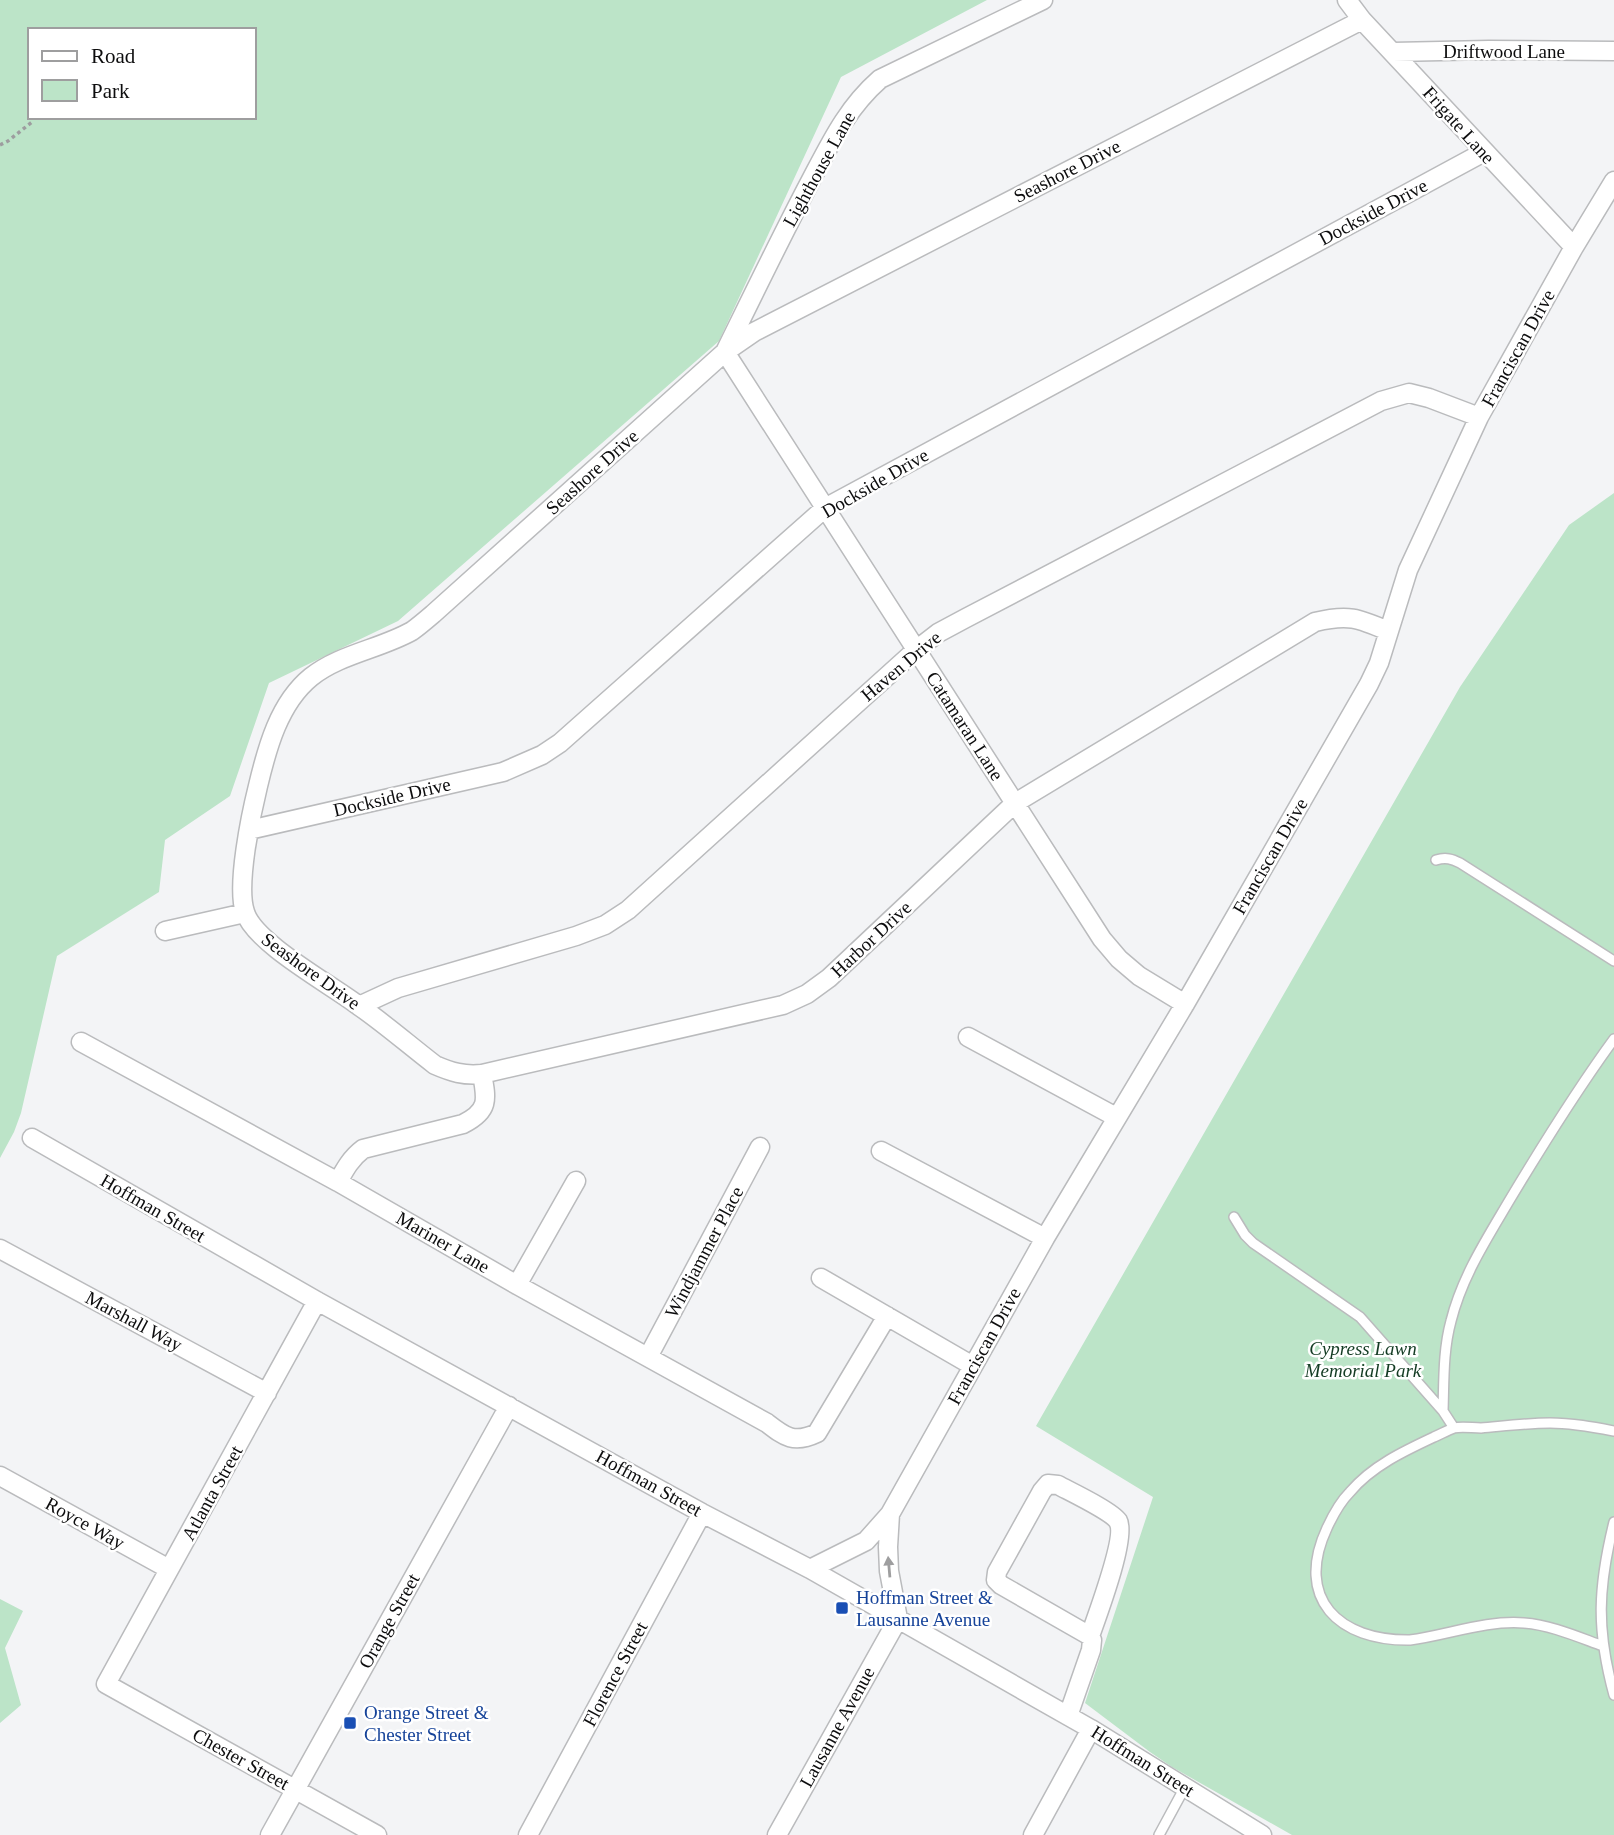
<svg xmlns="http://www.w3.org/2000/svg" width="1614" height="1835" viewBox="0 0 1614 1835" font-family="Georgia,serif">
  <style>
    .green { fill: #bce4c8; fill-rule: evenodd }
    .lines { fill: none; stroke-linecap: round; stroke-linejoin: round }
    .lane-casing { stroke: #babbbd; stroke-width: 12 }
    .street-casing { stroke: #babbbd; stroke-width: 21 }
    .path { stroke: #9d9d9f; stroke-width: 3.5; stroke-dasharray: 3.5 3.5; stroke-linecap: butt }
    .lane { stroke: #fff; stroke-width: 9 }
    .street { stroke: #fff; stroke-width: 18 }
    .oneway { fill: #9e9e9f }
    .transit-dot { fill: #1a4fb4; stroke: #fff; stroke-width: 2.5 }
    .labels { text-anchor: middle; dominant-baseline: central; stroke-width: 5; stroke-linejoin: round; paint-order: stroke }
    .street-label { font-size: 19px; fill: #0d0d0e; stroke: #fff }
    .park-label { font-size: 19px; font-style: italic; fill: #143c24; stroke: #fff }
    .transit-label { font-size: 19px; fill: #164399; stroke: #fff; text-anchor: start }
  </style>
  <rect width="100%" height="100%" fill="#f3f4f6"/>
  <path class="green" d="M0,0H987L841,77L719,341L398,621L269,683L230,796L165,840L159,892L57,956L21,1113L14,1132L0,1158ZM30,30H254V117H30Z
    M1614,493V1835H1292L1172,1767L1150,1752L1085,1703L1153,1497L1036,1426L1460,687L1569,525Z
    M0,1599L23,1611L5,1648L21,1705L0,1723Z"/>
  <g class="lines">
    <g class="lane-casing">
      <path id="lane" d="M1436,860C1446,857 1452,859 1460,863L1614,961
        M1234,1217L1245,1235L1253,1243L1360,1317L1443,1411L1454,1428
        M1443,1411C1444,1381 1443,1350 1451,1321C1462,1277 1486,1240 1509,1201C1542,1146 1576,1091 1614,1039
        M1614,1522C1598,1587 1596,1629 1614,1695
        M1603,1646C1578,1637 1551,1625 1524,1623C1485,1620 1448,1635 1410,1640C1339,1641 1294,1599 1327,1528C1333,1515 1340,1502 1350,1492C1372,1466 1404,1451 1434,1437C1441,1434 1448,1430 1454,1428C1462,1426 1472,1428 1481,1428C1504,1426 1527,1423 1550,1423C1572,1423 1593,1427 1614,1431
        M1159,1835L1185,1787"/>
    </g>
    <g class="street-casing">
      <path id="street" d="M1043,0L880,79C847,108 831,142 811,180C781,237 753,295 725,352L1102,939L1119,959L1139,976L1185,1004
        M1347,0L1362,20L1574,247
        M1393,52L1489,50L1614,51
        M249,830L503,772L542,755L560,743L825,508L1484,152
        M165,931L245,913
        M359,1006L398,988L576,936L605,925L628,910L916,650L938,633L966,618L1381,401L1409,393L1429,398L1479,417
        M968,1037L1116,1117
        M81,1042L338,1182L517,1285L767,1423C785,1437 794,1444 817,1433L887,1316
        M482,1074C464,1076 451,1072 435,1065C409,1045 385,1024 359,1006C332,985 254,943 245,912C236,886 251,814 258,786C267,748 279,703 311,677C340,654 380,649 412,631C419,626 426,620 433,614L725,352L754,332L1362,20
        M32,1138L317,1301L702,1513L810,1569L1091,1729L1262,1835
        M881,1151L1045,1238
        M338,1182C345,1169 351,1158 363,1149L463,1124C489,1111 487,1100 482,1074L783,1005L807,994L829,978L1015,803L1315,622C1348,614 1358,618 1388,631
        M0,1249L267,1393
        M821,1278L973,1366
        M517,1285L576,1181
        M317,1301L106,1684L377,1835
        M648,1357L760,1147
        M0,1476L169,1569
        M810,1569L866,1541L890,1514L1045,1238L1185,1004L1369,684L1379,663L1408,570L1479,417L1574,247L1614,181
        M1068,1716L1091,1650L1092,1640L1090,1636C1097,1616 1127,1536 1118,1521C1111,1511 1071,1492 1058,1485L1048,1484L1042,1491L997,1572L996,1580L1001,1585L1090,1636
        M270,1835L509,1406
        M528,1835L702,1513
        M777,1835L898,1619L889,1571L888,1547L890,1514
        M1033,1835L1091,1729"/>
    </g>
    <path class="path" d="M0,145L8,141L32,122"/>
    <use href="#lane" class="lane"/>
    <use href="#street" class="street"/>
  </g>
  <defs><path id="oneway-solid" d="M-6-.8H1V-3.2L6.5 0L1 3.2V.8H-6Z" transform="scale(1.75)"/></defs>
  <use class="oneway" href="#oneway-solid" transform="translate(889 1567) rotate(-95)"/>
  <g class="transit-dot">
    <rect x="835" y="1601" width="14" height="14" rx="3.5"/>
    <rect x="343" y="1716" width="14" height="14" rx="3.5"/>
  </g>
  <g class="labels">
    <g class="street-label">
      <text x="1504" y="51">Driftwood Lane</text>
      <text transform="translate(1459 125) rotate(48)">Frigate Lane</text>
      <text transform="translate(819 169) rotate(-61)">Lighthouse Lane</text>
      <text transform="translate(1067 171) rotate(-27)">Seashore Drive</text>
      <text transform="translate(1373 212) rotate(-28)">Dockside Drive</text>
      <text transform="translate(1518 348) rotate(-61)">Franciscan Drive</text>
      <text transform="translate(592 472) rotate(-42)">Seashore Drive</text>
      <text transform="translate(875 483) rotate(-30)">Dockside Drive</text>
      <text transform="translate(901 666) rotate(-40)">Haven Drive</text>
      <text transform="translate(965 726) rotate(57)">Catamaran Lane</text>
      <text transform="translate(392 797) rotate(-13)">Dockside Drive</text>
      <text transform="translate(1270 856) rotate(-60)">Franciscan Drive</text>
      <text transform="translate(871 939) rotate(-43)">Harbor Drive</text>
      <text transform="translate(311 971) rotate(36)">Seashore Drive</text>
      <text transform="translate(153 1208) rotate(30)">Hoffman Street</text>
      <text transform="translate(443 1242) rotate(30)">Mariner Lane</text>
      <text transform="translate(704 1252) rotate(-62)">Windjammer Place</text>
      <text transform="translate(134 1321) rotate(28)">Marshall Way</text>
      <text transform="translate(984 1346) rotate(-61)">Franciscan Drive</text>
      <text transform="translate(649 1483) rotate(29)">Hoffman Street</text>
      <text transform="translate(212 1493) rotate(-61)">Atlanta Street</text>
      <text transform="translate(85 1523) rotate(29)">Royce Way</text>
      <text transform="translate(389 1621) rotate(-61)">Orange Street</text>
      <text transform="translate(615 1674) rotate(-62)">Florence Street</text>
      <text transform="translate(837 1727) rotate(-61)">Lausanne Avenue</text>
      <text transform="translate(241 1759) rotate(29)">Chester Street</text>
      <text transform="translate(1143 1761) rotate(32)">Hoffman Street</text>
    </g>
    <g class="park-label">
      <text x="1363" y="1348">Cypress Lawn<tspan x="1363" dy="22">Memorial Park</tspan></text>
    </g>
    <g class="transit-label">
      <text x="856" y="1597">Hoffman Street &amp;<tspan x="856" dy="22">Lausanne Avenue</tspan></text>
      <text x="364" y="1712">Orange Street &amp;<tspan x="364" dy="22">Chester Street</tspan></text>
    </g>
  </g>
  <rect x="28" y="28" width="228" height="91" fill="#ffffff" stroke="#9e9e9f" stroke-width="2"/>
  <rect x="42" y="51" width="35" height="10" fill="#ffffff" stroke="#9e9e9f" stroke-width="2"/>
  <text x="91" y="63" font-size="21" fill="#0d0d0e">Road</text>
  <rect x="42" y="80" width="35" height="21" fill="#bce4c8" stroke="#9e9e9f" stroke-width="2"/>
  <text x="91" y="98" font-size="21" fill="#0d0d0e">Park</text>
</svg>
